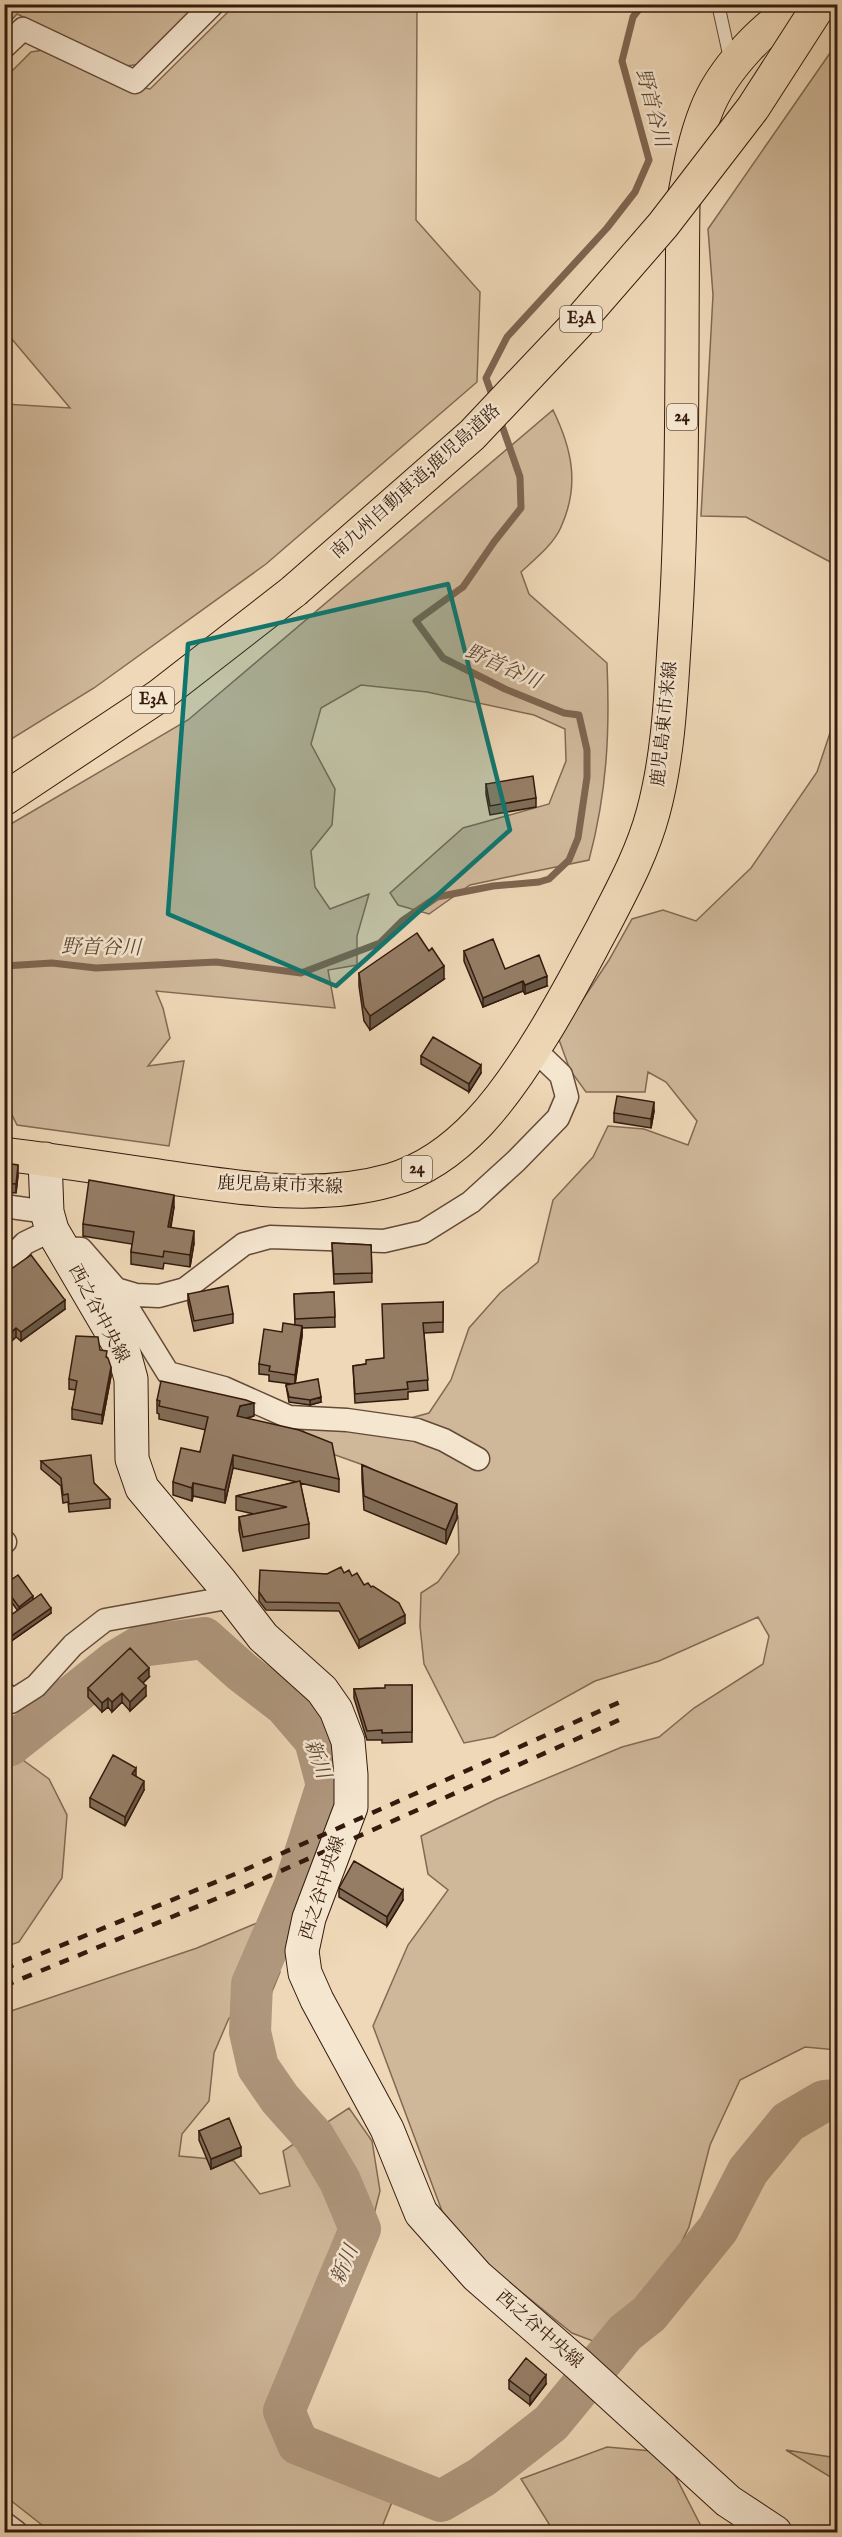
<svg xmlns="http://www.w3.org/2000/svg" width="842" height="2537" viewBox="0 0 842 2537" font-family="'IM FELL English','Noto Serif JP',serif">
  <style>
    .green { fill: #cfb89a; stroke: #826954; stroke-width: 1.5 }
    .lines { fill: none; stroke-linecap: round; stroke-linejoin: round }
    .stream { stroke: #7e6550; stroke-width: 7 }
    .river { stroke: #af977d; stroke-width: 42 }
    .lane-casing { stroke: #634a38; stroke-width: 14 }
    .street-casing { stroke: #634a38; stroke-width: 25 }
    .secondary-casing { stroke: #341a0d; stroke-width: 35 }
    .primary-casing { stroke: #341a0d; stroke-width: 35 }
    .highway-casing { stroke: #341a0d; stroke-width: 35 }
    .lane { stroke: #f5e6d0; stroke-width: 12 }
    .street { stroke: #f5e6d0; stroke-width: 22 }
    .secondary { stroke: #f5e6d0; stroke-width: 33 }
    .primary { stroke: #efd8b7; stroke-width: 33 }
    .highway { stroke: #efd8b7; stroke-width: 33 }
    .rail { stroke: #341a0d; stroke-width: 4.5; stroke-dasharray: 10 10; stroke-linecap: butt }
    .highway-bridge-casing { stroke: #341a0d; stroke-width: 35; stroke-linecap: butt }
    .highway-bridge { stroke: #efd8b7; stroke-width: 33 }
    .wall { fill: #806c57; stroke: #341a0d; stroke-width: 1.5 }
    .shaded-wall { fill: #685847; stroke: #341a0d; stroke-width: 1.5 }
    .building { fill: #957d65; stroke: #341a0d; stroke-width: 1.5 }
    .marked { fill: #0f766e; fill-opacity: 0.2; stroke: #0f766e; stroke-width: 4.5; stroke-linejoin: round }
    .labels { text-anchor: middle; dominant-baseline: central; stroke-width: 5; stroke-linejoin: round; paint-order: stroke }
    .shield { fill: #f5e6d0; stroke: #6e5748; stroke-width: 1.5 }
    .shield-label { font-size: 16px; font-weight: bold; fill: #341a0d }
    .street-label { font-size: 18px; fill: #341a0d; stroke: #f5e6d0 }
    .water-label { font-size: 20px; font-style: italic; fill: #5f4634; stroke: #f5e6d0 }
  </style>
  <rect width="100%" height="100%" fill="#efd8b7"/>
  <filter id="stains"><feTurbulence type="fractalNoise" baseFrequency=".00333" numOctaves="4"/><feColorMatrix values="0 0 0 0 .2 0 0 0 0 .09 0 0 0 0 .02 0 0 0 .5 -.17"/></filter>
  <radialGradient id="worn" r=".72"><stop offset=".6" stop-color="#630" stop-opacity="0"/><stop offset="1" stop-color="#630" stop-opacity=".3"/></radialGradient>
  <path class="green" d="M5,5H199L142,64L126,66L17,14L5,27Z
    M235,5H417L416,220L480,292L477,382L266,564L94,688L5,743V404L70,408L5,331V78L31,52L55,48L122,84L150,89Z
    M837,43V583L836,565L746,517L701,516L713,295L708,229Z
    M553,410C572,449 580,485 561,527C554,544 534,560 521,572L529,594L607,663C610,733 607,792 589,860L470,885L429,914L398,905L390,893L463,828L549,804L566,761L565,729L534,715L427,692L361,685L321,708L311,744L335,789L332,825L311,851L315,887L330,909L369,894L357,936V965L328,970L335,1008L156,991L163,1008L170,1038L148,1066L184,1061L169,1146L17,1125L5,1101L4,828L188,720Z
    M837,712V2050L805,2047L740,2080L710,2145L689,2227L662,2281L624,2323L598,2343L572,2333L484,2262L442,2211L373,2026L408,1945L448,1890L428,1874L421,1836L497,1799L622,1747L659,1737L694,1708L763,1664L769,1636L758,1617L659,1661L595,1681L494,1737L464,1743L424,1664L420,1626L421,1593L438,1582L459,1553L458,1516L366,1466L310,1446L300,1423L377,1427L429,1413L451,1380L469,1328L500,1293L538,1262L553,1200L593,1157L608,1126L644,1129L688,1145L697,1121L666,1082L648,1072L645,1092H586L570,1070L558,1037L609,960L632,919L663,910L696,921L751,868L817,772Z
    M5,1747L49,1779L67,1815L62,1878L19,1942L5,1947Z
    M257,1923L280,1972L267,2004L229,2018L214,2053L209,2101L182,2134L179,2156L234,2161L260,2194L290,2186L283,2151L349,2108L372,2141L380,2191L358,2277L319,2368L303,2417L342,2459L371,2453L404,2472L380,2532H51L5,2496V2013L197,1948Z
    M607,2447L663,2452L704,2532H554L521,2479Z
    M786,2450L837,2458V2481Z"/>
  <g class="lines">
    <path class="stream" d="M493,398L486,378L507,337L607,228L635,192L649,160L622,61L633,17L643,4
      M4,966L52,963L96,968L216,962L301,973L380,943L402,921L437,897L493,886L539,882L549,879L569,860L578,838L587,777V750L579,715L564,713L505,689L443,658L416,621L463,587L494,542L521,508L520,477L500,420"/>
    <path class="river" d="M4,1747L10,1745L116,1661L141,1646L204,1638L242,1672L285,1705L315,1740L327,1785L295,1885L252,1984L250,2032L258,2067L280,2099L314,2137L340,2181L360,2229L284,2411L298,2444L441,2501L482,2477L551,2423L625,2333L649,2314L718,2229L748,2171L788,2122L824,2101L838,2100"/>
    <g class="lane-casing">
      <path id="lane" d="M718,4L731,63"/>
    </g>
    <g class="street-casing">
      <path id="street" d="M4,47L23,29L135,82L213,4
        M4,1206L47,1212
        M62,1248L81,1249L116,1289L136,1295L159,1296L185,1289L244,1244L270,1237L384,1241L423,1232L471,1202L516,1161L558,1118L567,1097L561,1075L534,1049
        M4,1265L25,1243L52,1230
        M116,1289L168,1373L224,1388L289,1417L347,1420L417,1430L444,1440L478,1459
        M4,1541L5,1542
        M4,1693L11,1702L36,1686L73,1645L105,1620L232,1597
        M4,2523L16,2532"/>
    </g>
    <g class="secondary-casing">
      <path id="secondary" d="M45,1159L47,1212L52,1230L124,1353L131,1379L132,1459L142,1488L220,1581L263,1637L322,1690L336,1710L348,1741L351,1775V1807L309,1918L302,1951L305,1973L317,2000L387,2129L421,2213L477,2276L578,2364L728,2501L775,2532"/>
    </g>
    <g class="primary-casing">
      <path id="primary" d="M4,1154C58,1161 111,1169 165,1177C239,1188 317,1201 391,1180C460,1160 506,1095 542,1036C564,1001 583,964 603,927C622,890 642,854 653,813C669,754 671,692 675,631C684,489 681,346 683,204C689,172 694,141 706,111C721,71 766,22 804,4"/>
    </g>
    <g class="highway-casing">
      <path id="highway" d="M4,799L159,696L294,591"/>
    </g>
    <use href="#lane" class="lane"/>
    <use href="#street" class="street"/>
    <use href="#secondary" class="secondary"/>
    <use href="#primary" class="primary"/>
    <use href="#highway" class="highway"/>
    <path class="rail" d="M4,1969L240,1872L620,1702
      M4,1986L247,1886L628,1716"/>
    <g class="highway-bridge-casing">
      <path id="highway-bridge" d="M294,591L472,435L577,324L663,225L753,108L820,4"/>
    </g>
    <use href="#highway-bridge" class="highway-bridge"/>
  </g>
  <path class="wall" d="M486,784L536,798V807L490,815L486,794Z
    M464,951L505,969L547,986L525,994L523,991L483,1007L464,961Z
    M359,973L444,979L370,1030L364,1021L359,986Z
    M421,1056L481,1073L469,1092L421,1064Z
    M654,1111L651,1128L614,1122V1113Z
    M4,1163L18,1175L16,1193L4,1192Z
    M174,1207L171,1227L194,1243L190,1267L164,1263L163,1269L131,1264V1252L132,1244L83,1236V1224Z
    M332,1243L371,1245L372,1282L334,1284Z
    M4,1274L65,1309L21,1341L16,1337L4,1348Z
    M334,1292L335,1327L302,1328V1336L295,1384L321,1402L310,1405L289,1402L286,1385L292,1384L269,1381V1375L259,1374V1364L282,1332L295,1325L294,1294Z
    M188,1294L233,1314V1323L194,1331L188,1303Z
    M443,1302V1332L424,1333L428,1390L408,1392V1399L355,1403L353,1366L366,1364L384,1358Z
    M100,1350L107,1357L111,1376L102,1424L72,1419V1409L76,1390L69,1389V1379Z
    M157,1400L254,1416L247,1418L339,1479V1492L300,1483L309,1524V1538L243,1551L239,1530V1517L254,1514L236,1510V1496L297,1482L233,1468L225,1503L193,1496L192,1501L173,1495V1482L200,1452L206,1430L159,1419V1414L157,1413Z
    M41,1461L94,1483L110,1499V1508L69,1512L68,1502L63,1503L61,1486L41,1469Z
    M362,1465L457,1518L446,1544L364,1510L362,1479Z
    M344,1573L352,1576L364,1585L371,1587L405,1623L359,1648L339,1611L266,1610L259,1601V1592L327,1574Z
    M4,1585L33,1599L51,1613L7,1644L4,1641V1620L18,1611L4,1592Z
    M149,1677L143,1683L146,1696L130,1711L122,1702L112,1712L108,1707L102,1712L88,1697V1688Z
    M412,1685V1742L382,1743V1740H367L354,1698V1689L385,1688Z
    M144,1790L125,1826L90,1807V1798Z
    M339,1888L403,1900L387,1926L339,1897Z
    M199,2131L241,2156L211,2169L199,2140Z
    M509,2380L546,2384L530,2405L509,2389Z"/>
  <path class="shaded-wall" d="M444,966V979L370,1030V1016Z
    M547,976V986L525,994V985Z
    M523,981V991L483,1007V998Z
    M481,1065V1073L469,1092V1084Z
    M654,1102V1111L651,1128V1119Z
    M18,1165V1175L16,1193V1184Z
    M174,1195V1207L168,1239V1227Z
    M8,1231V1241L4,1245V1236Z
    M194,1231V1243L190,1267V1255Z
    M65,1300V1309L21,1341V1332Z
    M302,1326V1336L295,1385V1375Z
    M16,1328V1337L4,1348V1339Z
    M111,1367V1376L102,1424V1415Z
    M321,1397V1402L310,1405V1400Z
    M254,1403V1416L240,1420L237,1416L240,1406Z
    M11,1418V1427L4,1432V1423Z
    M233,1455V1468L225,1503V1490Z
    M193,1483V1496L192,1501V1488Z
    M457,1504V1518L446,1544V1530Z
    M6,1568V1582H4V1569Z
    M33,1596V1601L19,1612V1607Z
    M51,1608V1613L7,1644V1639Z
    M405,1615V1623L359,1648V1640Z
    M149,1668V1677L138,1687V1678Z
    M146,1686V1696L130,1711V1702Z
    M122,1693V1702L112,1712V1702Z
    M108,1698V1707L102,1712V1703Z
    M136,1768V1777L132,1774Z
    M144,1781V1790L125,1826V1817Z
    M403,1890V1900L387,1926V1917Z
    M241,2147V2156L211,2169V2159Z
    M546,2375V2384L530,2405V2396Z"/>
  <path class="building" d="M533,776L536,798L490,806L486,784Z
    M417,933L429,951L432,948L444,966L370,1016L364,1007L359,973Z
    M493,939L505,969L539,955L547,976L525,985L523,981L483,998L464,951Z
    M433,1037L481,1065L469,1084L421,1056Z
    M617,1096L654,1102L651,1119L614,1113Z
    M4,1163L18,1165L16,1184L4,1183Z
    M89,1180L174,1195L168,1227L194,1231L190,1255L164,1251L163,1257L131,1252L134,1232L83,1224Z
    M4,1228L8,1231L4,1236Z
    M332,1243L371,1245L372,1273L334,1274Z
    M31,1255L65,1300L21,1332L16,1328L4,1339V1274Z
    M228,1286L233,1314L194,1321L188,1294Z
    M334,1292L335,1317L295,1319L294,1294Z
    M443,1302V1322L423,1323L428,1380L407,1382L408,1389L355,1394L353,1366L366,1364V1360L384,1358L382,1304Z
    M283,1323L302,1326L295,1375L269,1371L270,1366L259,1364L264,1329L282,1332Z
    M76,1336L98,1337L100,1350L107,1351L106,1357L108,1358L111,1367L102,1415L72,1409L77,1381L69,1379Z
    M318,1379L321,1397L310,1400L289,1397L286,1385Z
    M161,1381L246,1400L254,1403L240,1406L237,1416L299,1430L332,1443L339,1479L233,1455L225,1490L193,1483L192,1488L173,1482L181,1448L200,1452L208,1417L159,1406L160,1401L157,1400Z
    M4,1401L11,1418L4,1423Z
    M91,1455L94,1483L110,1499L69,1504L68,1494L63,1495L61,1478L41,1461Z
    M362,1465L457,1504L446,1530L364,1496Z
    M300,1481L309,1524L243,1537L239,1517L287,1507L236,1496Z
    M341,1567L344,1573L349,1570L352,1576L357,1573L364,1585L368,1583L371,1587L373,1586L399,1603L405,1615L359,1640L339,1603L266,1602L259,1592L260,1570L327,1574Z
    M18,1575L33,1596L19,1607L4,1587V1585Z
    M41,1594L51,1608L7,1639L4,1636V1620Z
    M130,1648L149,1668L138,1678L146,1686L130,1702L122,1693L112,1702L108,1698L102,1703L88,1688Z
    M385,1685H412V1732L382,1733V1730L367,1731L354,1689L385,1688Z
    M113,1755L136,1768L132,1774L144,1781L125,1817L90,1798Z
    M354,1861L403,1890L387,1917L339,1888Z
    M229,2118L241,2147L211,2159L199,2131Z
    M526,2358L546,2375L530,2396L509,2380Z"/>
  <path class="marked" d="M448,584L510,830L336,986L168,914L188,644Z"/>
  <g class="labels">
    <g class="shield">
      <rect x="560" y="306" width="42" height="26" rx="4.5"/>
      <rect x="667" y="404" width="30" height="26" rx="4.5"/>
      <rect x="132" y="687" width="42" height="26" rx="4.5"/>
      <rect x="402" y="1156" width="30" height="26" rx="4.5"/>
    </g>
    <g class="shield-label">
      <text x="581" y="319">E3A</text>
      <text x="682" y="417">24</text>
      <text x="153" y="700">E3A</text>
      <text x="417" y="1169">24</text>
    </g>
    <g class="street-label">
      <text transform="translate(416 482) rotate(-42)">南九州自動車道;鹿児島道路</text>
      <text transform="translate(665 724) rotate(-84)">鹿児島東市来線</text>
      <text transform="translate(280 1186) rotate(2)">鹿児島東市来線</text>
      <text transform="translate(98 1314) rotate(62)">西之谷中央線</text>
      <text transform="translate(323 1888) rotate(-72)">西之谷中央線</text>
      <text transform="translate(539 2330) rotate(41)">西之谷中央線</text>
    </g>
    <g class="water-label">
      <text transform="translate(652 108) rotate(75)">野首谷川</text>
      <text transform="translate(503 667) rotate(24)">野首谷川</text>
      <text transform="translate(101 948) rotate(1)">野首谷川</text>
      <text transform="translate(317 1759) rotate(70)">新川</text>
      <text transform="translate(345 2265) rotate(-67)">新川</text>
    </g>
  </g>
  <rect width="842" height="2537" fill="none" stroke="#efd8b7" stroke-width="24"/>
  <rect x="6" y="6" width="830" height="2525" fill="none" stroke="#341a0d" stroke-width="3"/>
  <rect x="12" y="12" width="818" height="2513" fill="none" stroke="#341a0d" stroke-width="1.5"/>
  <rect width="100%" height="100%" filter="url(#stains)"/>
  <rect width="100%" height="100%" fill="url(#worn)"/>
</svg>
